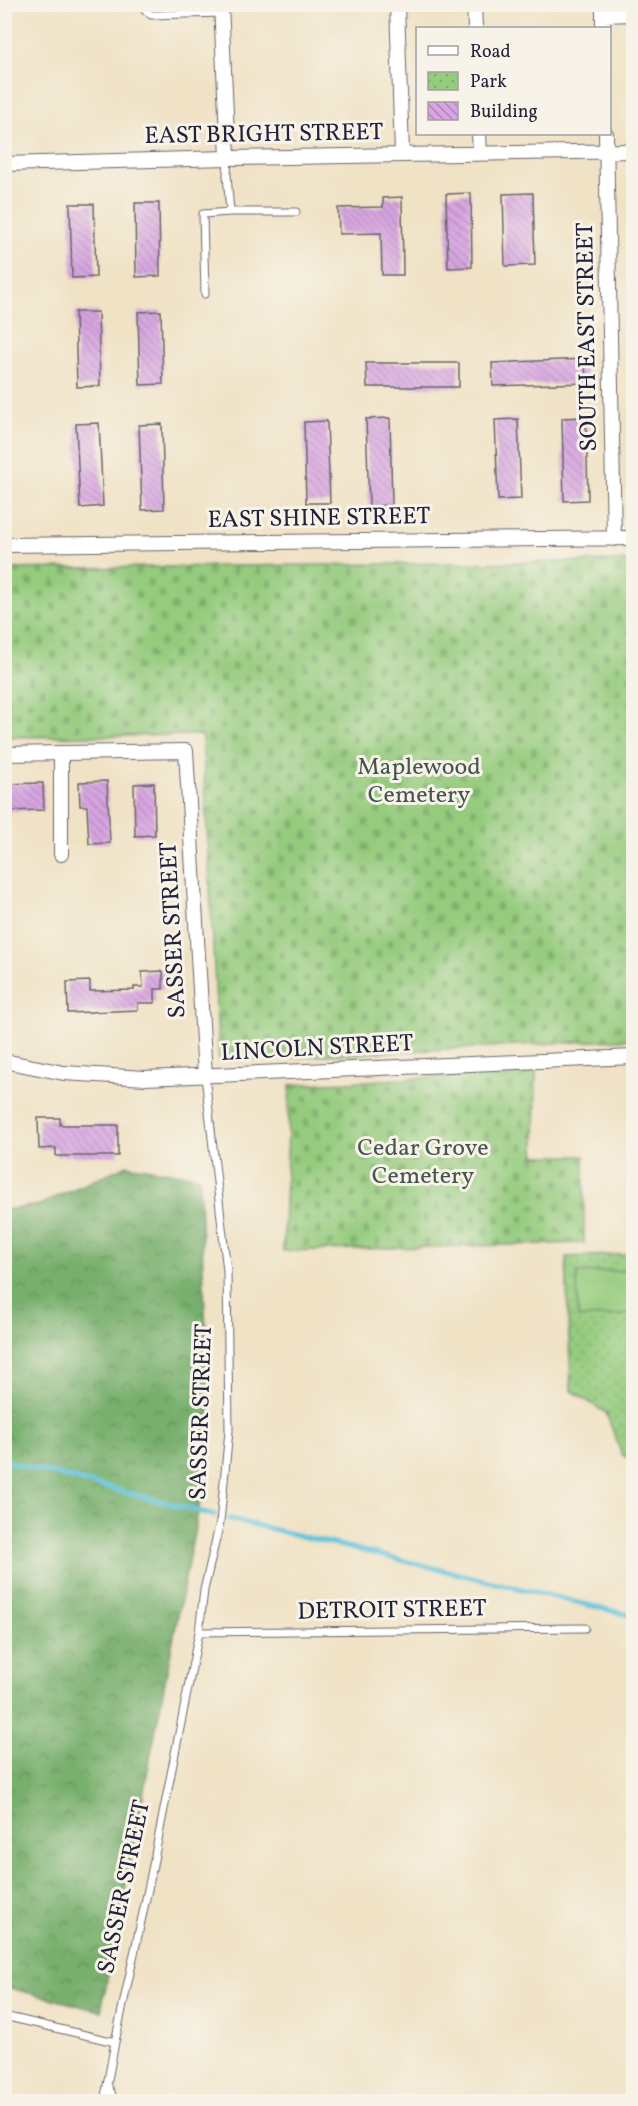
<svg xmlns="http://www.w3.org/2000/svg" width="638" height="2106" viewBox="0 0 638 2106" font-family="Vollkorn,serif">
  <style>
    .forest { fill: url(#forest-crowns); stroke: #4c6854; stroke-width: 1.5 }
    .cemetery { fill: url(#cemetery-stones); stroke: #5b765c; stroke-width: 1.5 }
    .park { fill: url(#park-dots); stroke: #5b765c; stroke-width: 1.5 }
    .garden { fill: #94cb7d; stroke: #5b765c; stroke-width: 1.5 }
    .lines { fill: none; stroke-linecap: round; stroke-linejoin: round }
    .stream { stroke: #5ec2dc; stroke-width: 5 }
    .building { fill: url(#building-back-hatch) }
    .service-casing { stroke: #6a656b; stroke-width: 9 }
    .minor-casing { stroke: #6a656b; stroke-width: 16 }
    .service { stroke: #fff; stroke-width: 7 }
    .minor { stroke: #fff; stroke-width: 14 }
    .labels { text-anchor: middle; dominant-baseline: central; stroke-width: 6; stroke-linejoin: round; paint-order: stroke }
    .street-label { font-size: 24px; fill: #22223b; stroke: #f7f3e8 }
    .park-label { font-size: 24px; fill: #44554f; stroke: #f7f3e8 }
  </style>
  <defs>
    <pattern id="forest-crowns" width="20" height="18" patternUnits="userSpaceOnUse" patternTransform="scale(1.5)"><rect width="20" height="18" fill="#77af6c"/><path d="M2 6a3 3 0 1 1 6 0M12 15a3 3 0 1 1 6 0" fill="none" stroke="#618e5a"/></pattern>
    <pattern id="cemetery-stones" width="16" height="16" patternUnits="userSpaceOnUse" patternTransform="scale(1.5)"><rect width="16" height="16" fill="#94cb7d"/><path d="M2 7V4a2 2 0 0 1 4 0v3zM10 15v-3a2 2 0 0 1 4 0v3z" fill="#7fae6d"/></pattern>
    <pattern id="park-dots" width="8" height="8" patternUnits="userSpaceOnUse" patternTransform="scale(1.5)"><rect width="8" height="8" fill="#94cb7d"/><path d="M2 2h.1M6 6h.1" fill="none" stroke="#7fae6d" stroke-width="1.8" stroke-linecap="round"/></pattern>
    <pattern id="building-back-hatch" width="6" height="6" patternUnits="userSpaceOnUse" patternTransform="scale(1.5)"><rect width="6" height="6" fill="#d8a5e2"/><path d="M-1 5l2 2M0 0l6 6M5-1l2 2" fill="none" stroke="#af86b8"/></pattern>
  </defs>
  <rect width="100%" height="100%" fill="#f7f3e8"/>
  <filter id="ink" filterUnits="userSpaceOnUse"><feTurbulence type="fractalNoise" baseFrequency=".0167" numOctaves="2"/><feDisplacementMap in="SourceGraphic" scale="12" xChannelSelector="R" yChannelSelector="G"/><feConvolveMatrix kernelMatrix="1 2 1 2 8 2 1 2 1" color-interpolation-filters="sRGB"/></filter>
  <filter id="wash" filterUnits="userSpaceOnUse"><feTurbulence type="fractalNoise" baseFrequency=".008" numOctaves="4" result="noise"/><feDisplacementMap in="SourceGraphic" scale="24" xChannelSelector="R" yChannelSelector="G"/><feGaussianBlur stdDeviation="1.35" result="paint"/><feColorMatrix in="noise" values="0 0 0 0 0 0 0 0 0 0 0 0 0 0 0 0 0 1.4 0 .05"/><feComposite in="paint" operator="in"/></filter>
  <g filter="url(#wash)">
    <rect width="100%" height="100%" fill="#f0e2c5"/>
    <path class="forest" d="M127,1165L199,1177L211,1445L101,2011L5,1987L4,1210L39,1205Z"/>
    <path class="cemetery" d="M633,561V1039L219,1061L202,735L5,737V569Z
      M536,1072L535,1156H584V1243L283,1251L290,1085Z"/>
    <path class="park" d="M633,1254V1460L622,1455L606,1413L571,1390L566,1257Z"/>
    <path class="garden" d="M633,1270V1314L578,1318L577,1273Z"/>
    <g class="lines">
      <path class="stream" d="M4,1461L214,1515
        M230,1519L634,1616"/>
    </g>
    <g id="blocks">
      <path class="building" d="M471,193L472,267L448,268L446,194Z
        M533,193L535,265L505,266L503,194Z
        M402,197L403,275H382L381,233L339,234L338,208L383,207V198Z
        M135,203H159L160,276L136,277Z
        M70,204H94L96,277L72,278Z
        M161,311L163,384L140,385L138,312Z
        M75,312H98L100,386L77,387Z
        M585,359L586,383L493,386L492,363Z
        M366,363H459V387H367Z
        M586,417L588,500L564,501L562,418Z
        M390,418L392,505L369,506L366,419Z
        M518,419L521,499L498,500L495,420Z
        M327,421L330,503H306L304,422Z
        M99,423L103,506L80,508L76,424Z
        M162,424L164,509L142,510L139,425Z
        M107,781L110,843L89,844L87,806H80L79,782Z
        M43,783L44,810L4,811V784Z
        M154,783L155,835L135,836L134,784Z
        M163,971V989H155V1003H138V1010L68,1013L67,982L90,981V991L134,990V987H143L142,972Z
        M38,1118H60V1125H118V1156H56V1148L39,1149Z"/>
    </g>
  </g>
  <g filter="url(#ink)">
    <use href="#blocks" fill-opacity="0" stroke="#6a656b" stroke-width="1.5"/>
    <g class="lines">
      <g class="service-casing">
        <path id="service" d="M139,4L151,15L222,13
          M230,212H296
          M205,294L203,214L230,212L227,175L228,158
          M199,1632L585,1628
          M4,2016L115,2042
          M108,2086L115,2102
          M104,2102L115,2042L150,1880L199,1632L204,1590L220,1522L229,1431L227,1271L205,1076"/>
      </g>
      <g class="minor-casing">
        <path id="minor" d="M221,4L228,158
          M397,4L402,154
          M474,4L475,28
          M603,4V28
          M603,15L634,14
          M479,134L480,153
          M606,134L614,539
          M4,164L228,158L634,151
          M4,545L634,538
          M61,753V854
          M4,754L186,751L205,1076
          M4,1061L64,1073L145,1078L634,1057"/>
      </g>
      <use href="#service" class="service"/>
      <use href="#minor" class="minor"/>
    </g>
  </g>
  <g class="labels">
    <g class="street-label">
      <text transform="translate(264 135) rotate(-1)">EAST BRIGHT STREET</text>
      <text transform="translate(588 337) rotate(-91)">SOUTH EAST STREET</text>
      <text transform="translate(319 519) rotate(-1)">EAST SHINE STREET</text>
      <text transform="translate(174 930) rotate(-93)">SASSER STREET</text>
      <text transform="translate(317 1049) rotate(-3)">LINCOLN STREET</text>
      <text transform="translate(202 1412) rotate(-88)">SASSER STREET</text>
      <text transform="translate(392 1611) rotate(-1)">DETROIT STREET</text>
      <text transform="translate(125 1887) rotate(-78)">SASSER STREET</text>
    </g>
    <g class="park-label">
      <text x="419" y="768">Maplewood<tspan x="419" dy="28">Cemetery</tspan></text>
      <text x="423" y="1149">Cedar Grove<tspan x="423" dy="28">Cemetery</tspan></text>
    </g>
  </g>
  <rect width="638" height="2106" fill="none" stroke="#f7f3e8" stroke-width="24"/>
  <rect x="416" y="27" width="195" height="108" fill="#f7f3e8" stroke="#a29fa3" stroke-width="1.5"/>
  <rect x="428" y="46" width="30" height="9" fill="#ffffff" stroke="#a29fa3" stroke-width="1.5"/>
  <text x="470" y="57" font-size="18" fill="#22223b">Road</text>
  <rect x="428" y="72" width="30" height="18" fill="url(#park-dots)" stroke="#a29fa3" stroke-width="1.5"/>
  <text x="470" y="87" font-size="18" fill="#22223b">Park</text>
  <rect x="428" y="102" width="30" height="18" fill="url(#building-back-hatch)" stroke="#a29fa3" stroke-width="1.5"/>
  <text x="470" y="117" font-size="18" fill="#22223b">Building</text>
</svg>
